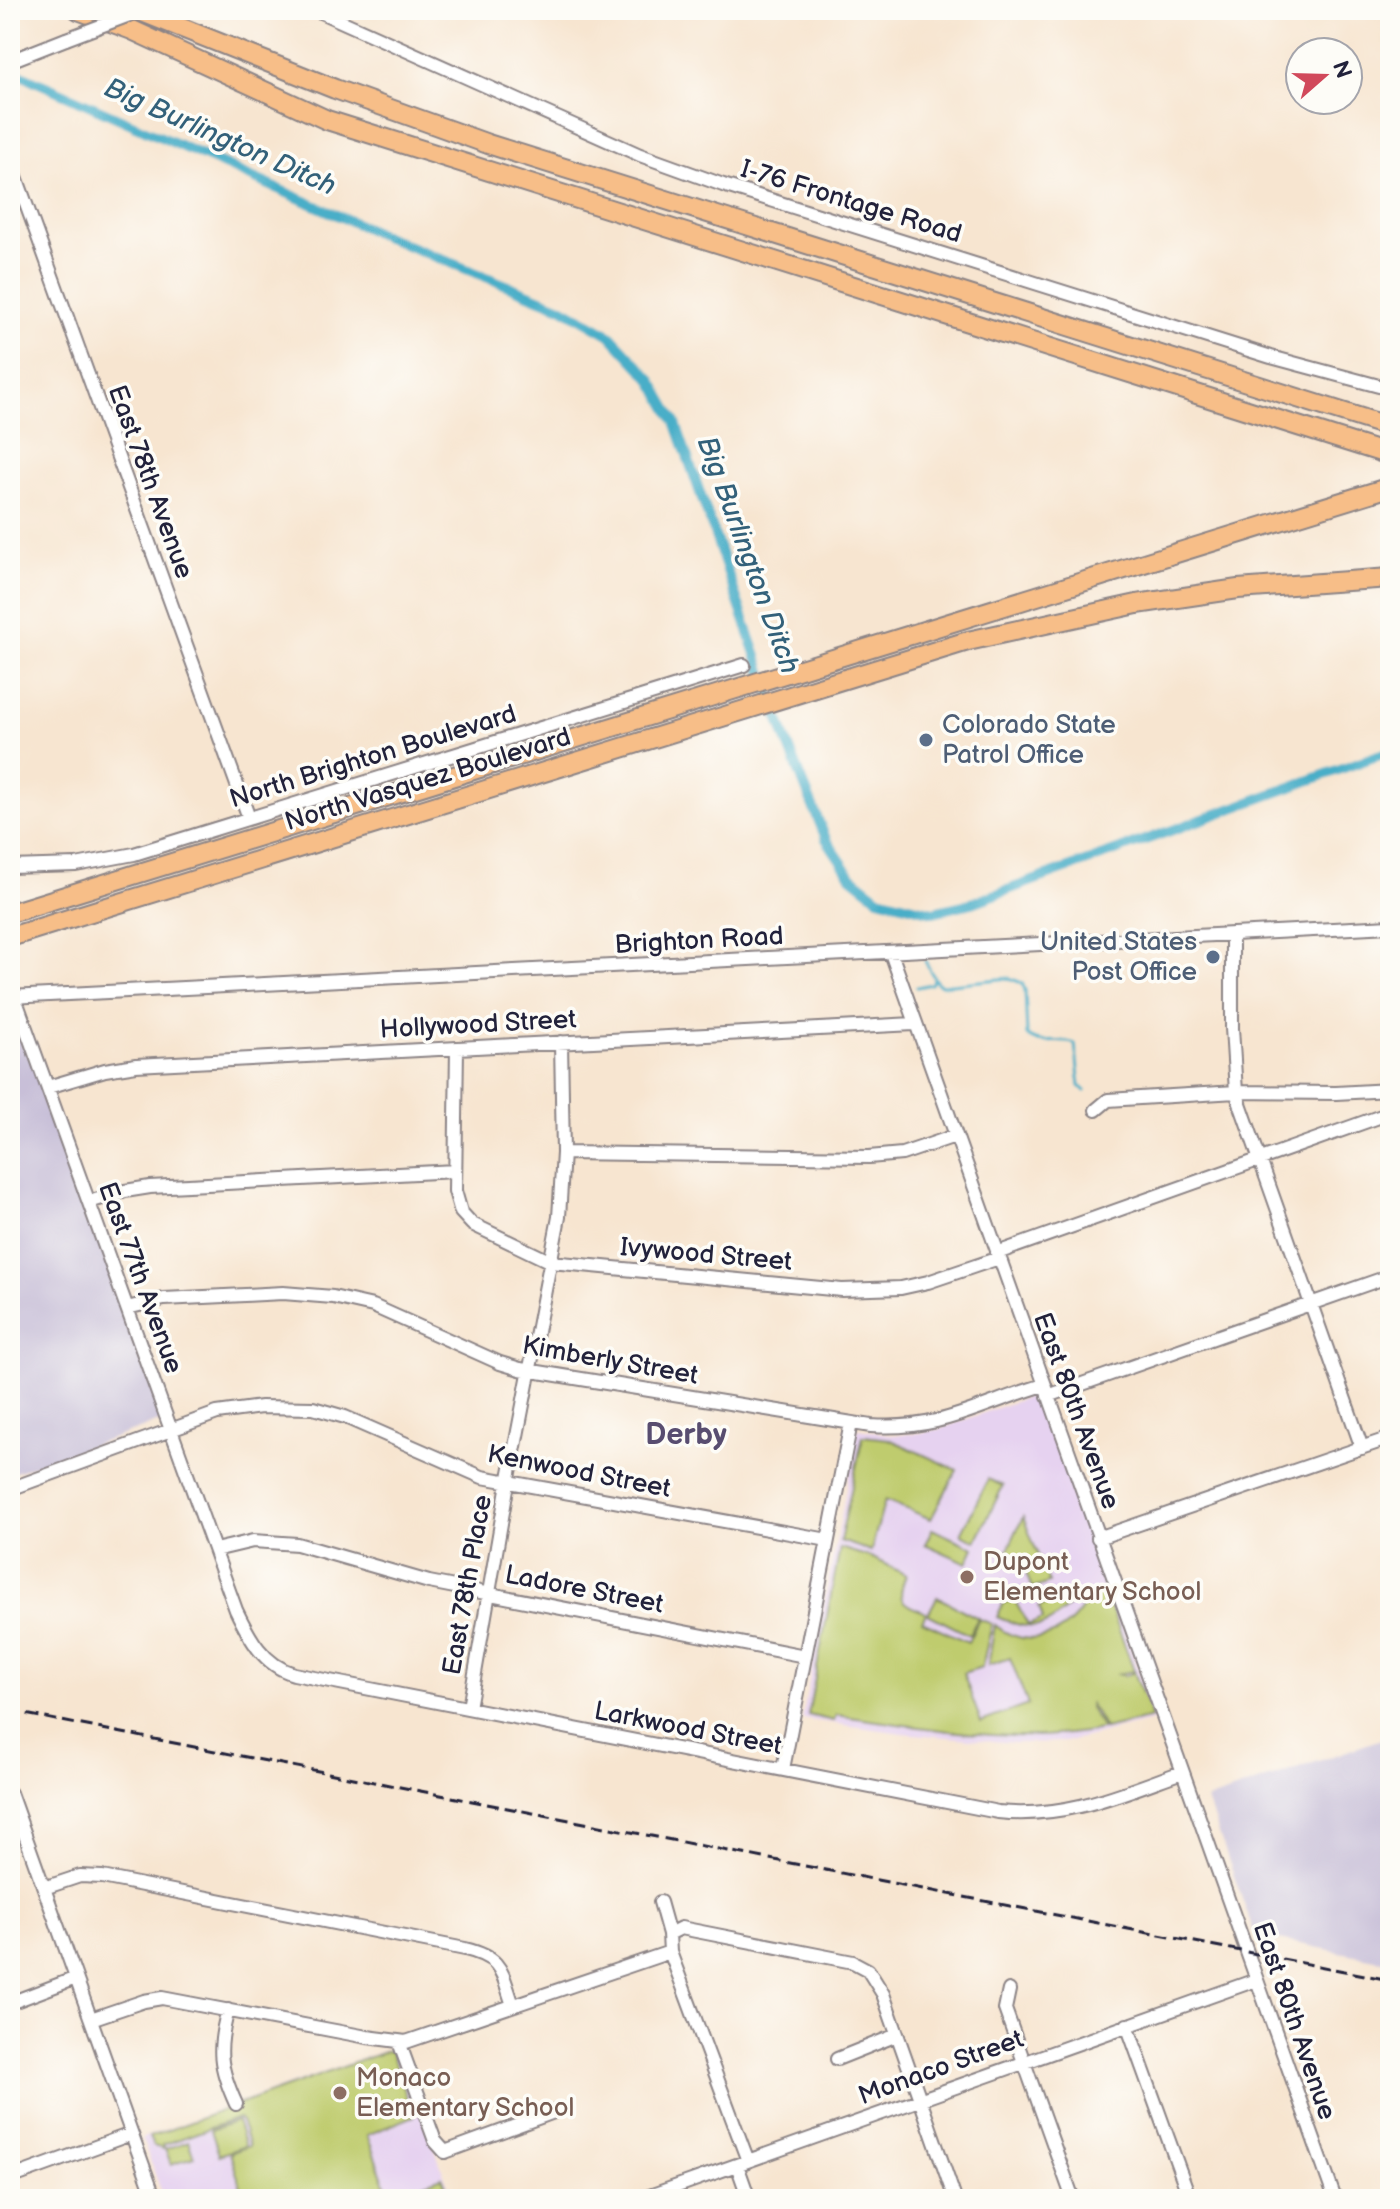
<svg xmlns="http://www.w3.org/2000/svg" width="1400" height="2209" viewBox="0 0 1400 2209" font-family="'Balsamiq Sans',sans-serif">
  <style>
    .built { fill: #e6d2f0 }
    .industrial { fill: #c8bfd8 }
    .green { fill: #bfcc6e; stroke: #707754; stroke-width: 2 }
    .lines { fill: none; stroke-linecap: round; stroke-linejoin: round }
    .stream { stroke: #48aec8; stroke-width: 3 }
    .canal { stroke: #48aec8; stroke-width: 10 }
    .minor-casing { stroke: #8c8486; stroke-width: 16 }
    .highway-casing { stroke: #8c8486; stroke-width: 22 }
    .minor { stroke: #fff; stroke-width: 12 }
    .highway { stroke: #f7be88; stroke-width: 18 }
    .rail { stroke: #22223b; stroke-width: 3; stroke-dasharray: 12 6; stroke-linecap: butt }
    .minor-bridge-casing { stroke: #8c8486; stroke-width: 16; stroke-linecap: butt }
    .minor-bridge { stroke: #fff; stroke-width: 12 }
    .service-dot { fill: #5c6f8a; stroke: #fdfcf7; stroke-width: 3 }
    .education-dot { fill: #8d6e63; stroke: #fdfcf7; stroke-width: 3 }
    .labels { text-anchor: middle; dominant-baseline: central; stroke-width: 7; stroke-linejoin: round; paint-order: stroke }
    .street-label { font-size: 26px; fill: #22223b; stroke: #fdfcf7 }
    .service-label { font-size: 26px; fill: #4e5e75; stroke: #fdfcf7; text-anchor: start }
    .education-label { font-size: 26px; fill: #785e54; stroke: #fdfcf7; text-anchor: start }
    .water-label { font-size: 28px; font-style: italic; fill: #33617a; stroke: #fdfcf7 }
    .quarter-label { font-size: 30px; font-weight: bold; fill: #584d70; stroke: #fdfcf7 }
  </style>
  <rect width="100%" height="100%" fill="#fdfcf7"/>
  <filter id="ink" filterUnits="userSpaceOnUse"><feTurbulence type="fractalNoise" baseFrequency=".0125" numOctaves="2"/><feDisplacementMap in="SourceGraphic" scale="16" xChannelSelector="R" yChannelSelector="G"/><feConvolveMatrix kernelMatrix="1 2 1 2 8 2 1 2 1" color-interpolation-filters="sRGB"/></filter>
  <filter id="wash" filterUnits="userSpaceOnUse"><feTurbulence type="fractalNoise" baseFrequency=".006" numOctaves="4" result="noise"/><feDisplacementMap in="SourceGraphic" scale="32" xChannelSelector="R" yChannelSelector="G"/><feGaussianBlur stdDeviation="1.8" result="paint"/><feColorMatrix in="noise" values="0 0 0 0 0 0 0 0 0 0 0 0 0 0 0 0 0 1.4 0 .05"/><feComposite in="paint" operator="in"/></filter>
  <g filter="url(#wash)">
    <rect width="100%" height="100%" fill="#f7e5d0"/>
    <path class="built" d="M1041,1392L1156,1720L1065,1742L1015,1743L903,1733L802,1719L858,1429L894,1435L919,1433L940,1429Z
      M397,2046L453,2199H164L142,2138Z"/>
    <path class="industrial" d="M10,998L168,1419L10,1474Z
      M1390,1736V1962L1255,1935L1207,1800Z"/>
    <path class="green" d="M863,1436L889,1439L957,1470L931,1519L885,1500L871,1551L840,1541Z
      M988,1479L1003,1486L976,1541L961,1534Z
      M1023,1517L1049,1583L1032,1589L1021,1559L1005,1565L1003,1560Z
      M932,1529L974,1548L967,1563L925,1544Z
      M840,1548L873,1558L906,1575C895,1602 902,1603 926,1613L922,1621L968,1642L979,1619L992,1624L982,1667L963,1673L981,1722L1028,1705L1010,1658L988,1665L995,1625C1020,1646 1052,1642 1074,1619C1084,1608 1090,1594 1104,1589L1134,1671L1116,1674L1126,1676L1134,1672L1152,1718L1104,1729C1102,1719 1093,1712 1089,1702C1089,1714 1100,1719 1102,1729C1014,1747 924,1727 836,1715L834,1721L808,1715Z
      M1076,1593L1077,1596C1050,1629 1037,1634 997,1617L1004,1602L1015,1601L1028,1625L1043,1619L1039,1607Z
      M937,1597L978,1618L969,1635L928,1614Z
      M390,2050L414,2116L367,2135L389,2195L395,2194L397,2199H245L230,2153L249,2146L241,2121L238,2118L163,2145L164,2149L153,2146L149,2137Z
      M237,2121L245,2146L219,2155L211,2130Z
      M188,2141L194,2157L171,2165L165,2149Z
      M442,2177L452,2199H430L424,2190L399,2198L397,2193Z"/>
    <g class="lines">
      <path class="stream" d="M925,961L937,983L942,985L1009,978L1022,983L1025,990L1027,1035C1042,1048 1058,1037 1075,1044L1080,1086L1085,1091
        M917,987L931,984L934,979"/>
      <path class="canal" d="M10,70L384,236L561,307L610,335L651,379L675,421L785,737L826,839L851,876L879,898L933,912L972,903L1390,751"/>
    </g>
  </g>
  <g filter="url(#ink)">
    <g class="lines">
      <g class="minor-casing">
        <path id="minor" d="M316,10L640,155L723,185L1271,357L1390,389
          M10,61L66,39
          M10,160L249,818
          M10,867L76,865L134,854L744,665
          M1232,934V1028L1236,1092L1362,1448
          M891,953L1335,2199
          M10,984L236,1610C249,1637 263,1665 294,1674L998,1812C1066,1819 1120,1794 1182,1772
          M10,997L1390,926
          M457,1048L455,1191L461,1212L472,1224L551,1262L842,1290L901,1288L928,1282L999,1258
          M48,1087L105,1070L136,1065L914,1024
          M1096,1110L1108,1100L1236,1092L1336,1093L1390,1090
          M563,1153L869,1157L902,1154L955,1136
          M89,1202L125,1191L150,1187L455,1171
          M997,1253L1390,1113
          M127,1308L164,1299L283,1293L333,1297L373,1306L500,1363L520,1369L871,1426C941,1431 980,1404 1044,1385
          M1048,1396L1390,1276
          M10,1489L217,1413L261,1407L313,1408L345,1417L482,1477L828,1540
          M1098,1538L1390,1438
          M215,1550L253,1541L297,1544L429,1582L805,1656
          M469,1708L508,1483L559,1217L563,1153L561,1042
          M783,1769L851,1423
          M10,1793L155,2199
          M44,1888L80,1876L102,1877L465,1949C503,1958 501,1971 513,2005
          M660,1902L669,1934L670,1952L748,2161
          M669,1934L681,1928L853,1962L868,1970L883,1994L955,2199
          M1009,1990L1005,2009L1073,2199
          M10,2003L76,1978
          M228,2010C217,2049 219,2067 236,2104
          M91,2019L144,2001L162,1998L367,2037L406,2042L670,1952
          M1127,2025L1190,2199
          M399,2042L435,2141L445,2152L562,2109
          M837,2059L897,2035
          M737,2165L749,2199
          M10,2178L131,2134
          M641,2199L1256,1980"/>
      </g>
      <g class="highway-casing">
        <path id="highway" d="M78,10L132,30L327,120L1390,455
          M137,10L335,89L488,144L1390,427
          M10,913L1390,487
          M10,937L968,641L1137,604L1238,589L1390,578"/>
      </g>
      <use href="#minor" class="minor"/>
      <use href="#highway" class="highway"/>
      <path class="rail" d="M10,1711L1390,1980"/>
      <g class="minor-bridge-casing">
        <path id="minor-bridge" d="M66,39L143,10"/>
      </g>
      <use href="#minor-bridge" class="minor-bridge"/>
    </g>
  </g>
  <g class="service-dot">
    <circle cx="926" cy="740" r="8"/>
    <circle cx="1213" cy="957" r="8"/>
  </g>
  <g class="education-dot">
    <circle cx="967" cy="1577" r="8"/>
    <circle cx="340" cy="2093" r="8"/>
  </g>
  <g class="labels">
    <g class="street-label">
      <text transform="translate(851 202) rotate(17)">I-76 Frontage Road</text>
      <text transform="translate(150 482) rotate(70)">East 78th Avenue</text>
      <text transform="translate(373 757) rotate(-17)">North Brighton Boulevard</text>
      <text transform="translate(428 780) rotate(-17)">North Vasquez Boulevard</text>
      <text transform="translate(699 941) rotate(-3)">Brighton Road</text>
      <text transform="translate(478 1025) rotate(-3)">Hollywood Street</text>
      <text transform="translate(706 1255) rotate(5)">Ivywood Street</text>
      <text transform="translate(140 1278) rotate(70)">East 77th Avenue</text>
      <text transform="translate(610 1361) rotate(10)">Kimberly Street</text>
      <text transform="translate(1076 1411) rotate(70)">East 80th Avenue</text>
      <text transform="translate(579 1472) rotate(11)">Kenwood Street</text>
      <text transform="translate(468 1585) rotate(-80)">East 78th Place</text>
      <text transform="translate(584 1590) rotate(11)">Ladore Street</text>
      <text transform="translate(688 1729) rotate(11)">Larkwood Street</text>
      <text transform="translate(1294 2021) rotate(71)">East 80th Avenue</text>
      <text transform="translate(941 2068) rotate(-20)">Monaco Street</text>
    </g>
    <g class="service-label">
      <text x="942" y="725">Colorado State<tspan x="942" dy="30">Patrol Office</tspan></text>
      <text x="1197" y="942" text-anchor="end">United States<tspan x="1197" dy="30">Post Office</tspan></text>
    </g>
    <g class="education-label">
      <text x="983" y="1562">Dupont<tspan x="983" dy="30">Elementary School</tspan></text>
      <text x="356" y="2078">Monaco<tspan x="356" dy="30">Elementary School</tspan></text>
    </g>
    <g class="water-label">
      <text transform="translate(220 137) rotate(24)">Big Burlington Ditch</text>
      <text transform="translate(748 555) rotate(70)">Big Burlington Ditch</text>
    </g>
    <g class="quarter-label">
      <text x="686" y="1435">Derby</text>
    </g>
  </g>
  <rect width="1400" height="2209" fill="none" stroke="#fdfcf7" stroke-width="40"/>
  <g transform="translate(1324 76) rotate(70)"><circle r="38" fill="#fdfcf7" stroke="#a5a5ac" stroke-width="2"/>
  <path d="M0-6L14 30L0 20L-14 30Z" fill="#d1495b"/>
  <text y="-12" font-size="22" font-weight="bold" text-anchor="middle" fill="#22223b">N</text>
  </g>
</svg>
